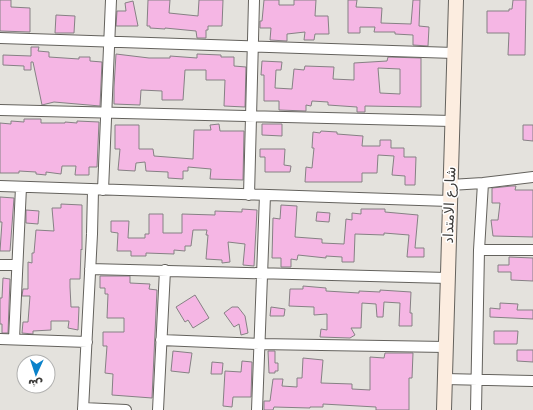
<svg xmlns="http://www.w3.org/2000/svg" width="533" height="410" viewBox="0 0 533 410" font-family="'DejaVu Sans',Vazirmatn,sans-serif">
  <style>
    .building { fill: #f5b6e4; stroke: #868184; fill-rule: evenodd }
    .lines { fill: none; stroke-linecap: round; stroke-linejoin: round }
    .street-casing { stroke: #64625d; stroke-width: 12 }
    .secondary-casing { stroke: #64625d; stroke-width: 16 }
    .street { stroke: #fff; stroke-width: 10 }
    .secondary { stroke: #fcede0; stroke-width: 14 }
    .labels { text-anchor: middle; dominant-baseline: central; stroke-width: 3; stroke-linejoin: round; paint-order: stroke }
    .street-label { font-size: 14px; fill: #3d3c3a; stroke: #fff }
  </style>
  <rect width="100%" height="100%" fill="#e4e2dd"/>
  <path class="building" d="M0,0H11V7L30,8V32L0,31Z
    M148,0H170L169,13L198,16L199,0H223L222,26H208V30H206V38H197L196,31L165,28V29L150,28V26H147Z
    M264,0H279V5H294V0H316L315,16H328L329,34H315L314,40H304L305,32L287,34V41L270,40L271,28H260V21H262Z
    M348,0H357L356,7L382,8L381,23L411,24L413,0H420L419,26L429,27L428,46L413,45V35L395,34V32H374L375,27H360V33H348Z
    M513,0H526L525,55H508L509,33H487V11H509V9H512Z
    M133,1L138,26H116L117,11H126L125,3Z
    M56,15L75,16L74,33H55Z
    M31,47H39L38,51L49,52V57L79,59V57H90V61L102,62L100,106L54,102L42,105L33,62H31V70H24V66L3,65V55L31,56Z
    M116,54L149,58H170V56L197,58V54L221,55V57H234V66L246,67L245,107L224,106L225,80H206V70H185L183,100H162V91L141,90L140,105L114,104V87Z
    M388,57L421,58V107L365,106V112H357V107L328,105V102L312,101L311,106L306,105V111L279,110V101H264V75H261L262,61L282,62L281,70H276L275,88L292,89L294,69L304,70L305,66L334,67L333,79L354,80V63L387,61ZM378,68L400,69V94L380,93Z
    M24,119H41V123H65V122L77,123V121L99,122L97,167H89V175H75L76,166H62L61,174L46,172V175L36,174V172L19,171V173H0V123L11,124V121L24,122Z
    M219,124L220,131H244L243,180L210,179L211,169L188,167V171H183V179L168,178V172L146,171L145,162L136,163L135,171L118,170L120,149H115V125H139V149H153L154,156L193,159L194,130H211L210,125Z
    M262,124H282V136L262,135Z
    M523,125H533V141L523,140Z
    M321,131L337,132V134L363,136L362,146H380V140H391V148H404V157H416L415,185H405V176L392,175L394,156L378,155L377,173H362V182H305L306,167L312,168L314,148H312L313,132L320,133Z
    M260,149H285L284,165L291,166L290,172H265V157H260Z
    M512,186H516L515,190H533V237L493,236L491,220H498L500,203H492V188Z
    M0,197L14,198L10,251H0L2,222H0Z
    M61,204L82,205V250L81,249L80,279H70V287L71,307H79L78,330L68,328L69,321H51V330L33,331V334L22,333L23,322H28L30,296H22L23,289H28V262L32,263V253H34L36,230L54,231L52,208H61Z
    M281,205L297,206L295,237L322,239V243L344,244L346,219L352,220V213L361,214V209H385V212L418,215L415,248H424V257H407L409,235L384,233V235L355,234L354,262H342V257L326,256V258L298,255L297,260L291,259V267H281V258H272L273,218L280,219Z
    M242,209L257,210L254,266L243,265L245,244L228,242L230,262L222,263V260L206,259L208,235H206L207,230H193L191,246H185V251L174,250V254L146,253V256H131V251H117L118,233L111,232V221H129L128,238H145V234H149V214H163V233H182V214L215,215V211L242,212Z
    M26,210L39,211L38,224L26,223Z
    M317,212L330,213L329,222L316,221Z
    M509,257L533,258V281L511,280V272H498V265H509Z
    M100,276H130V283L150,284L149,289L157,290L152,398L112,395L113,374L105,373L107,346H103V332H124V318H107L108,294H105V288H100Z
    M3,278L10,279L8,333H2V324H0V298H2Z
    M303,286L326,288V291L359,293V291L380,292V290L411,292L410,313H412V326H399L400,303L384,302L383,317H377L376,304L362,303L361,328H351L355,335L350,338L320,337L321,329L327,330V314L314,315V307L289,306L290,289H303Z
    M195,295L209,318L193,328L188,320L185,322L176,307Z
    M500,303L518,304L517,310H533V319L490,317V308L500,309Z
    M232,307H238L245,316L248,333L241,335L239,324L234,327L224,313Z
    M271,307L285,309L284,316H270Z
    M494,331H518L517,344H494Z
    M517,350H533V362L517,361Z
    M173,351L192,353L189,373L171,371Z
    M268,351H275V363H278V371H275V373H269Z
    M385,353H413L412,378H409V410H376V407L323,404V407H310V408L274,407L273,410H264V401H270L273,379H283L282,386L297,387V378H302L303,358L323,360L321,383L352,384V389L370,390V357L384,358Z
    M242,361L252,362L251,397H233L232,407L223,406L225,371L241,372Z
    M212,362L223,363L222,374H211Z"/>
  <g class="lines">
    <g class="street-casing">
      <path id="street" d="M0,38L454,53
        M0,110L452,121
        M450,185L483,183L533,177
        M0,186L449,201
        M103,190L111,0
        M249,195L254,0
        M479,250H533
        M0,265H17
        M90,269L448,278
        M0,339L87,342
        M14,339L21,187
        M161,340L259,344L446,347
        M445,379L533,381
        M83,408L126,410
        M83,410L92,234L93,190
        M158,410L165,270
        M257,410L265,195
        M476,410L479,250L483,183"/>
    </g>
    <g class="secondary-casing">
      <path id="secondary" d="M444,410L456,0"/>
    </g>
    <use href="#street" class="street"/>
    <use href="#secondary" class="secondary"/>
  </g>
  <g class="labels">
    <g class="street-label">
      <text transform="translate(449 205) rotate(-88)">شارع الامتداد</text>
    </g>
  </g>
  <g transform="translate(36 374) rotate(183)"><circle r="19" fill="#ffffff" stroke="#b1b1b0"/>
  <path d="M0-3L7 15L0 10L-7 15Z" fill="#0a82ca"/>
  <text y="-6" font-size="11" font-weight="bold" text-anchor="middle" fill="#3d3c3a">ش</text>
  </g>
</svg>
